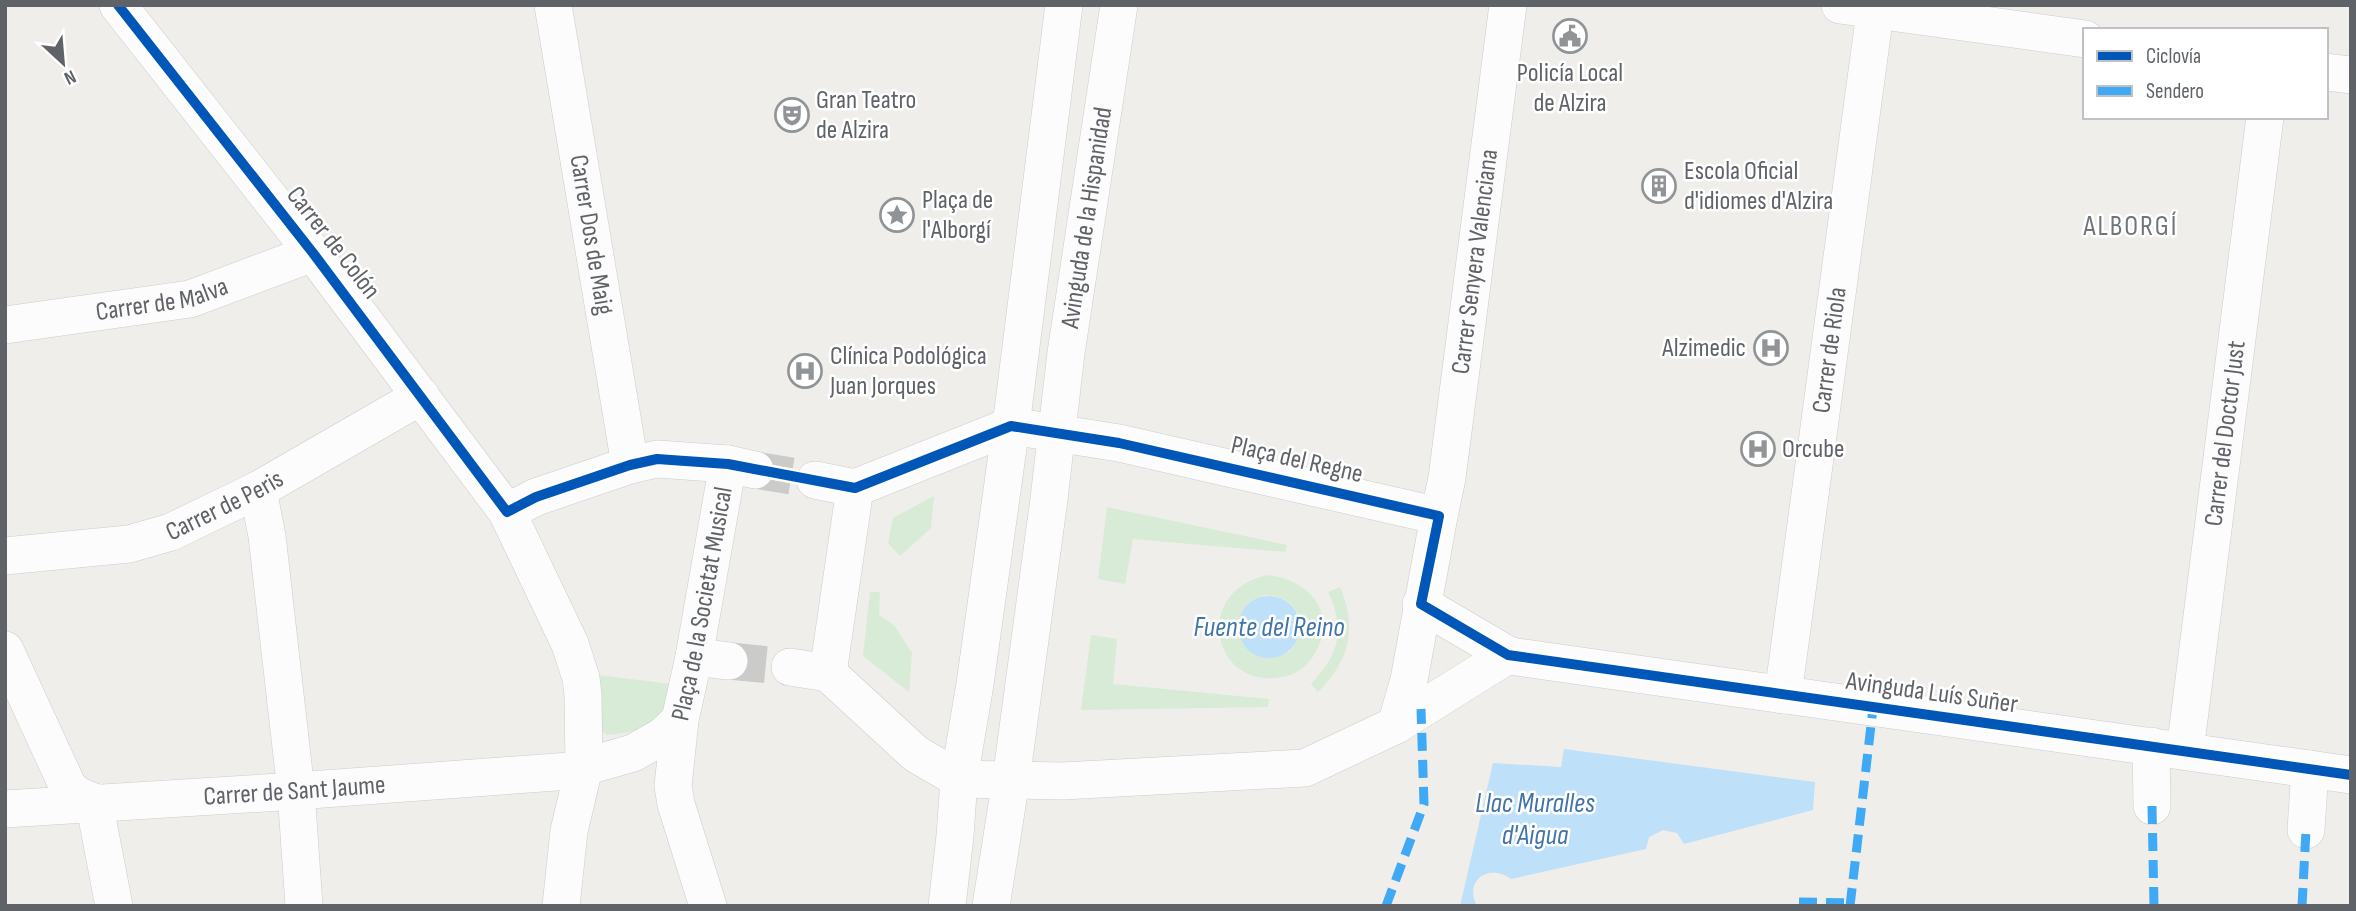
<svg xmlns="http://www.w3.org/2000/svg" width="2356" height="911" viewBox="0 0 2356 911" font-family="'Sofia Sans Condensed',sans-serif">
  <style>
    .green { fill: #d8ebd6; fill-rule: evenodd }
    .water { fill: #bfe0f9 }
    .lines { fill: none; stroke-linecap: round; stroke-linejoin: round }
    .minor-tunnel { stroke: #cbcbca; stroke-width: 37; stroke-dasharray: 37 18; stroke-linecap: butt }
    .minor-casing { stroke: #cbcccc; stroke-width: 38 }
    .minor { stroke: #fdfcfc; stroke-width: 37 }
    .quiet { stroke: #3fa9f5; stroke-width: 9; stroke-dasharray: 18 9; stroke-linecap: butt }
    .cycleway-casing { stroke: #fff; stroke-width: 15 }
    .cycleway { stroke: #0057b8; stroke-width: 10 }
    .labels { text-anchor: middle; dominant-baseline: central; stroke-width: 5; stroke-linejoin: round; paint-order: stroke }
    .poi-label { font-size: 26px; fill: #5f6368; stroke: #fff; text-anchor: start }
    .street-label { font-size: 26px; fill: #5f6368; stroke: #fff }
    .neighbourhood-label { font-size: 28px; letter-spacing: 2px; fill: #70757a; stroke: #fff }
    .water-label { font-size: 28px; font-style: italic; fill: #4174aa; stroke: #fff }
  </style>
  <rect width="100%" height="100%" fill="#efeeea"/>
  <path class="green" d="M934,496L931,528L900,556L888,543L893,518Z
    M1107,507L1287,545L1285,552L1133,539L1125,584L1098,579Z
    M1267,575C1308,579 1339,613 1315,653C1308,666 1296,675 1282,677C1214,691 1190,593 1267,575ZM1264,595C1298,595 1312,627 1289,652L1242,643C1232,617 1242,608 1264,595Z
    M1340,587C1358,629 1349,661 1318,692L1311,684C1339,655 1346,629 1328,592Z
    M870,592H880L879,615L894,625L912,653L909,692L863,656Z
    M1091,635L1117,639L1113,684L1269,699L1268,707L1081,710Z
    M598,675L680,685C657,720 651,731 607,735L600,729Z"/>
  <path class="water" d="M1238 627a31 31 0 1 1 62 0a31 31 0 1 1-62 0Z
    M1564,749L1815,782L1813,810L1684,844L1677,833L1663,830L1649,837L1646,849L1511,879C1490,863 1463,880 1477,906H1460L1493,763L1561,767Z"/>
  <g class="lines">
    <path class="minor-tunnel" d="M755,470L815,480
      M729,661L790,667"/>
    <g class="minor-casing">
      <g id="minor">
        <path d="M118,5L313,253L507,512L570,644L581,678L583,695L584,768L569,831L561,906"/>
        <path id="s1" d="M553,5L630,465"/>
        <path d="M1840,5L2085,39"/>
        <path d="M2326,72L2351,75"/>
        <path id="s2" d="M5,325L190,299L313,253"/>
        <path d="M815,480L855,488"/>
        <path d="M258,490L267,536L296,791L304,906"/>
        <path d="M507,512L536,497L630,465L657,459L728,464L755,470"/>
        <path id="s3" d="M1439,516L1447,478L1508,5"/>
        <path id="s4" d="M5,556L129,544L171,532L258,490L421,396"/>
        <path d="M1421,604L1508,655L1517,657L2351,775"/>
        <path d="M5,650L68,787L77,795L94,802L114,906"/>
        <path d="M694,657L729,661"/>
        <path d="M790,667L828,673"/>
        <path d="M828,673L916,754L959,779L1063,781L1305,768L1396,725L1409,680L1439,516L1119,443L1011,426L855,488"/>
        <path d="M828,673L855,488"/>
        <path id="s5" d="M1783,695L1876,5"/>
        <path d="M1396,725L1508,655"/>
        <path d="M2151,746L2152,806"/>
        <path id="s6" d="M2185,751L2265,117"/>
        <path id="s7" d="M5,809L296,791L570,771L633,753L663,736L680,720"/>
        <path d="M2306,830L2310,769"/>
        <path id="s8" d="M708,906L676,804L673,786L680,720L694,657L728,464"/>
        <path d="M947,906L955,836L959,779L975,684L1011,426L1064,5"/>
        <path id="s9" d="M991,906L1011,780L1049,499L1066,353L1119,5"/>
      </g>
    </g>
    <use href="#minor" class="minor"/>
    <path class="quiet" d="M2152,806L2154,906
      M1799,902L1851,903
      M1386,906L1424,804L1421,709
      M1850,906L1873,708
      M2302,906L2306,830"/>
    <g class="cycleway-casing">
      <path id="cycleway" d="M118,5L313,253L507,512L536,497L630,465L657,459L728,464L855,488L1011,426L1119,443L1439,516L1421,604L1508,655L2351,775"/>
    </g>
    <use href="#cycleway" class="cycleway"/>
  </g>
  <defs>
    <g id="civic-ring" transform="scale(1.75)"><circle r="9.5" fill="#fff" stroke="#919496" stroke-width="1.5"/><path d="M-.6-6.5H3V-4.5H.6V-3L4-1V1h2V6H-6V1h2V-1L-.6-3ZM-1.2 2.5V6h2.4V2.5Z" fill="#919496"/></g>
    <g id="theatre-ring" transform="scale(1.75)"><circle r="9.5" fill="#fff" stroke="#919496" stroke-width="1.5"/><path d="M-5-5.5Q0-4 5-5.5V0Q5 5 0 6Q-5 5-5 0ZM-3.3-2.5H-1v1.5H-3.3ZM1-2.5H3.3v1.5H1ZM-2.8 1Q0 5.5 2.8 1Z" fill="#919496"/></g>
    <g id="building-ring" transform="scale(1.75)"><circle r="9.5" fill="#fff" stroke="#919496" stroke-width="1.5"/><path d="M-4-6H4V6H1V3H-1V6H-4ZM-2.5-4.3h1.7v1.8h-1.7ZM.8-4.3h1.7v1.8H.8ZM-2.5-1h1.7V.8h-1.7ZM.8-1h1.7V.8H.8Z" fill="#919496"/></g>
    <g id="sight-ring" transform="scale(1.75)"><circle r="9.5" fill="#fff" stroke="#919496" stroke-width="1.5"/><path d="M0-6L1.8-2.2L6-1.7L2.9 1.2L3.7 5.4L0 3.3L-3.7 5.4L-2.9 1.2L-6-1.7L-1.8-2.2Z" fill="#919496"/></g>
    <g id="hospital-ring" transform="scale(1.75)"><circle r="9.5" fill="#fff" stroke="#919496" stroke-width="1.5"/><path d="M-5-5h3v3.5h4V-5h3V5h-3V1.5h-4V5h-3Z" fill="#919496"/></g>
  </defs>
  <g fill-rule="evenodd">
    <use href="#civic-ring" x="1570" y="36"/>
    <use href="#theatre-ring" x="792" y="115"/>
    <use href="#building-ring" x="1659" y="186"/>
    <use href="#sight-ring" x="897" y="215"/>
    <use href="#hospital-ring" x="1771" y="348"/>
    <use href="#hospital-ring" x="805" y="371"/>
    <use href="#hospital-ring" x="1758" y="449"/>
  </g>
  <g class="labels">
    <g class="poi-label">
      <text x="1570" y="73" text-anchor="middle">Policía Local<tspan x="1570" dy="30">de Alzira</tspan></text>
      <text x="816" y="100">Gran Teatro<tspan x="816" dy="30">de Alzira</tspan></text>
      <text x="1684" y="171">Escola Oficial<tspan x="1684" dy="30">d'idiomes d'Alzira</tspan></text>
      <text x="922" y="200">Plaça de<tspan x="922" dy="30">l'Alborgí</tspan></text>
      <text x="1746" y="348" text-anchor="end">Alzimedic</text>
      <text x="830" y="356">Clínica Podológica<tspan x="830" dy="30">Juan Jorques</tspan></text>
      <text x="1782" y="449">Orcube</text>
    </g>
    <g class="street-label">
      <text stroke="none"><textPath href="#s9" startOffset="695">Avinguda de la Hispanidad</textPath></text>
      <text stroke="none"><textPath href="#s1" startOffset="233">Carrer Dos de Maig</textPath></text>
      <text transform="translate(333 243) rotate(52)">Carrer de Colón</text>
      <text stroke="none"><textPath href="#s3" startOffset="257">Carrer Senyera Valenciana</textPath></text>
      <text stroke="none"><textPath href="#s2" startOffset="159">Carrer de Malva</textPath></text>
      <text stroke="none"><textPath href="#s5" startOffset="348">Carrer de Riola</textPath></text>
      <text stroke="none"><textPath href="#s6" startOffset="320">Carrer del Doctor Just</textPath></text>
      <text transform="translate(1297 460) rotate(13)">Plaça del Regne</text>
      <text stroke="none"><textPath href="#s4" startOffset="228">Carrer de Peris</textPath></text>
      <text stroke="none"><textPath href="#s8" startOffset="310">Plaça de la Societat Musical</textPath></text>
      <text transform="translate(1932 693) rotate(8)">Avinguda Luís Suñer</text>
      <text stroke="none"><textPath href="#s7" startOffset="290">Carrer de Sant Jaume</textPath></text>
    </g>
    <g class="neighbourhood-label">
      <text x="2131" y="226">ALBORGÍ</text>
    </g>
    <g class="water-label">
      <text x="1269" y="627">Fuente del Reino</text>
      <text x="1535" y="803">Llac Muralles<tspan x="1535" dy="32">d'Aigua</tspan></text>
    </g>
  </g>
  <rect width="2356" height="911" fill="none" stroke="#5f6368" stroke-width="14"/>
  <rect x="2083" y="28" width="245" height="91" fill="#ffffff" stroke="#bfc1c3" stroke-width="2"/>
  <rect x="2097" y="51" width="35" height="10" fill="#0057b8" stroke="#bfc1c3" stroke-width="2"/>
  <text x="2146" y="63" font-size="21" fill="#5f6368">Ciclovía</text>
  <rect x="2097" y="86" width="35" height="10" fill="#3fa9f5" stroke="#bfc1c3" stroke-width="2"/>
  <text x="2146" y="98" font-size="21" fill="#5f6368">Sendero</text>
  <g transform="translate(63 63) rotate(154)" stroke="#ffffff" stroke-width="5" paint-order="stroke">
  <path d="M0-5L12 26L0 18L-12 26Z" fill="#5f6368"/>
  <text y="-10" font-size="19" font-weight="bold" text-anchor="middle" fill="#5f6368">N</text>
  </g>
</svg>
